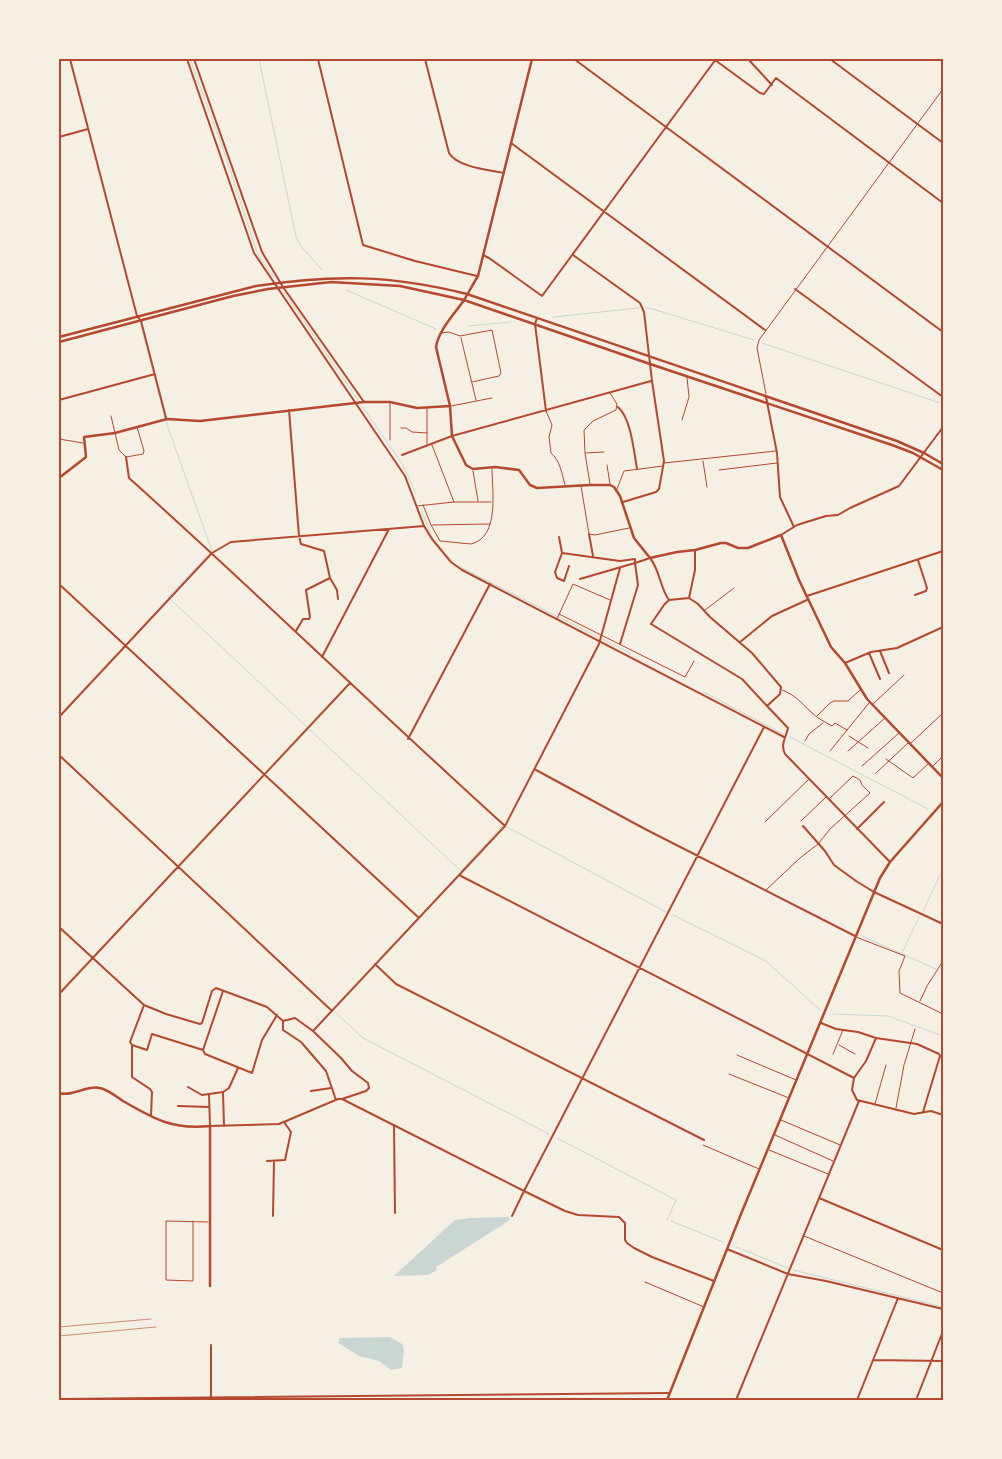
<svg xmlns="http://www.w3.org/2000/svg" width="1002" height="1459" viewBox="0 0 1002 1459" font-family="'Varela Round',sans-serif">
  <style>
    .water { fill: #c9d6d2 }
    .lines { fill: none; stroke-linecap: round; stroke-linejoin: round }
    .stream { stroke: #c9d6d2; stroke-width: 1 }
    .service { stroke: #b5482f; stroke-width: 1 }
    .minor { stroke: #b5482f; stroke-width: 2 }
    .tertiary { stroke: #b5482f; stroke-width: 2.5 }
    .rail { stroke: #cf8b77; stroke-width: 1 }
    .neatline { fill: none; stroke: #b5482f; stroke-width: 2 }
  </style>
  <rect width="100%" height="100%" fill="#f6efe4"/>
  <path class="water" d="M508,1217L510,1220L436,1267L437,1270L428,1275L394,1276L455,1220L471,1218Z
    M390,1337L402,1344L404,1349L402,1368L391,1370L379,1361L359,1356L338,1343L340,1338Z"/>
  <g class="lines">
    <path class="stream" d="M190,59L221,143L258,255L273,276
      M259,59L296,237L300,245L322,270
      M346,290L436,329
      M284,292L358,400
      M645,308H649L754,340
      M553,317L639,308
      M141,326L166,422L212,551L168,597L461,871L501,827H507L666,912
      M468,326L511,322
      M762,343L943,404
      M362,406L403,465L416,494
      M421,509L432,538
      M456,565L596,636
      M602,639L630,653
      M704,692L783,734
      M790,737L928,809
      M941,815L943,816
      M923,911L943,869
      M673,915L766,961L820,1010
      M862,936L936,969
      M902,953L919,917
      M941,971L943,972
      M336,1013L363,1038L549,1134
      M832,1014L888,1016L943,1036
      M557,1138L676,1200L667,1220
      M671,1221L723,1242
      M736,1247L788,1268
      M793,1270L943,1307"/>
    <path class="service" d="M441,333L449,332L460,336L492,330L501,373L499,376L472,382
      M461,338L476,400
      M766,394L757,348L759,340L943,89
      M390,403V440
      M451,406L492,398
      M546,411L552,425L549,437L551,453C560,460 562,474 565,485
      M111,416L119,450L126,457L143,454L144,451L137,427
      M682,420L689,397L687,377
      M401,428H406L412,432L427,433
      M59,439L83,443
      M427,444V408
      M432,445L454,502
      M586,453L604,452
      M703,461L707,487
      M664,463L776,451
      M607,465L610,484
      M719,470L777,463
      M473,471L478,501
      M590,484L585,453L584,430L593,421L616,410L617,404L610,393
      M581,486L589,534L595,535L629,528
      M617,489L624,471L663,466
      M423,505L431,525L440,541L471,544C500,537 492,491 492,468
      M417,506L454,502H491
      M432,525L490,524
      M705,610L734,588
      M559,614L685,677L694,661
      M557,619L573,584L610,600
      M782,690C797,696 800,702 811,712C817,718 825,722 832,726L835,723L847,730
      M873,704L904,675
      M817,716L830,703L834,701H848L860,690
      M849,736L868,748
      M805,741L809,734L823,723
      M911,743L943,713
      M830,751L869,703
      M848,751L885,718
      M886,759L913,778L929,763
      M862,766L899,733
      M933,766L943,756
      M876,773L908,743
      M801,821L826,797
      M765,822L809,779
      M766,890L800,858L818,844L830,829L870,793L862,785L860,780L853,776L829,799
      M856,937L905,956L899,971L900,993L943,1014
      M920,1001L927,986L943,961
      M839,1045L855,1054
      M833,1054L843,1030
      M737,1055L796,1080
      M729,1074L789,1098
      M875,1104L886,1065
      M896,1108L904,1065L915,1029
      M781,1120L840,1145
      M775,1135L833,1161
      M703,1145L759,1169
      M769,1150L828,1174
      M193,1221V1281L166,1280V1221L208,1222
      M804,1236L943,1293
      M645,1282L704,1307"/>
    <path class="minor" d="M70,59L137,316L141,321L166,418
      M187,59L254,253L405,476L424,526L432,539L451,562L462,570L784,737
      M194,59L262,252L283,287L364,402
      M318,59L363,245L415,261L477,276
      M425,59L449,153C457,167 489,170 504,173
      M574,59L666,127L716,59
      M748,59L772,85
      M830,59L943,143
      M715,60L760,93L764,94L776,78L943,203
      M59,137L88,129
      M511,143L765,330
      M483,255L489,258L542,296L666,127L943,332
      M573,255L640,303L644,312L652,381L664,461L659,489L656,492L623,502
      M795,289L943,397
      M537,318L535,324L546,411
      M766,397L777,453L780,497L794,527
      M59,400L155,374
      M618,407C631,418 634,452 637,469
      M289,410L299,536L301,544L324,551L330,578L306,590L310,617L309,619H303L296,631
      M402,455L452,436L651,381
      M126,457L129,478C256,592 378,711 505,826
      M589,534L593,556
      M781,535L797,525L826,516L838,515L850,508L899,486L943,427
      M559,537L562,553L555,572L557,578L564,581L569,566
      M562,553L620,561L635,559V563L650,558C660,570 660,588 669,600L689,598
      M330,578L337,590L338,599
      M580,579L635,563L638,585L620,644
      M59,584L419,918
      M915,595L926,591L927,588L918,560
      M807,596L943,551
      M689,598L698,604L710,617L752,653L781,687L780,694L767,706L788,728C786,738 780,744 785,754L890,862
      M689,598L695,570V550
      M669,600L664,605L651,624L742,679L767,706
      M740,642L772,616L807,600
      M880,651L889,673
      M869,653L880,679
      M322,657L389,529
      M845,663L871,652L897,648L943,627
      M59,717L212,553L231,542L424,526
      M408,739L490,584
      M59,755L332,1011
      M536,770L645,829L855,936
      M803,826L825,851L834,865L856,881L874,892L943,924
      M857,829L884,802
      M459,875L854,1078
      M59,927L144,1005L166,1014L200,1024L202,1023L212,991L216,988L267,1007L283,1021L295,1018L313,1031
      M375,964L396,984L704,1140
      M59,994L350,683
      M144,1005L130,1042L132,1045V1077L150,1089L152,1092L151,1116
      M283,1021V1030L301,1042L326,1071L336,1100
      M821,1023L836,1029L858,1032L876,1038L917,1044L939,1054L940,1056L923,1112
      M876,1038L866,1061L854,1078L852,1090L857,1100L914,1114L931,1111L943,1115
      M132,1045L147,1050L152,1034L203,1050L205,1054L252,1073L262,1040L277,1015
      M203,1050L223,991
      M188,1087L202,1095L223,1092L229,1088L238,1068
      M311,1091L331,1088
      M223,1092L224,1126
      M209,1094L210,1126L279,1124L338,1099H342L524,1191L764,727
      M342,1099L366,1091L369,1088L368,1083L352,1071L341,1058L313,1031L505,826L599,644L620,568
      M178,1106L209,1107
      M394,1125L395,1213
      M267,1161L285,1160L291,1132L284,1122
      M819,1198L943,1250
      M273,1216L274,1161
      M512,1216L524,1191L565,1211L578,1215L619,1217L625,1223V1240L627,1243L634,1248L652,1257L714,1281
      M727,1249L788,1274L826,1281L943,1309
      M211,1345V1400
      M873,1360L943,1361
      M59,1399L670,1393
      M736,1400L859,1101
      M857,1400L898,1298
      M916,1400L943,1331"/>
    <path class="tertiary" d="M532,59L478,276C473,284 469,292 464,300C454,315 439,329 436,347L450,406L452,436L466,465L473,469L495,467L519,470L530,485L537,488L590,485H610L614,487L620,496L634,538L650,558L677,552L695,550L721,543H726L738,548H748L781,535L799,580L831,647L845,663L867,699L943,778
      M59,337L256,286C334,274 391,275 467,294L897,441L924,453L943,464
      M59,342L233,296L268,289L331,282L400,286L464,300L650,364L892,445L913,453L943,470
      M59,478L86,457L84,437L115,433L167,419L200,421L364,402H390L417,408L450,406
      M59,1093C73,1097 86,1085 100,1088C107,1089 117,1097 123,1101C154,1119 173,1130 210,1126V1286
      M667,1400L741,1214L880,878L890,862L943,802"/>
    <path class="rail" d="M59,1327L151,1319
      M59,1336L156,1327"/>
  </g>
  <rect width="1002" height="1459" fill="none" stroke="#f6efe4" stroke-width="120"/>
  <rect x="60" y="60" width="882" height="1339" class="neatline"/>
</svg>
